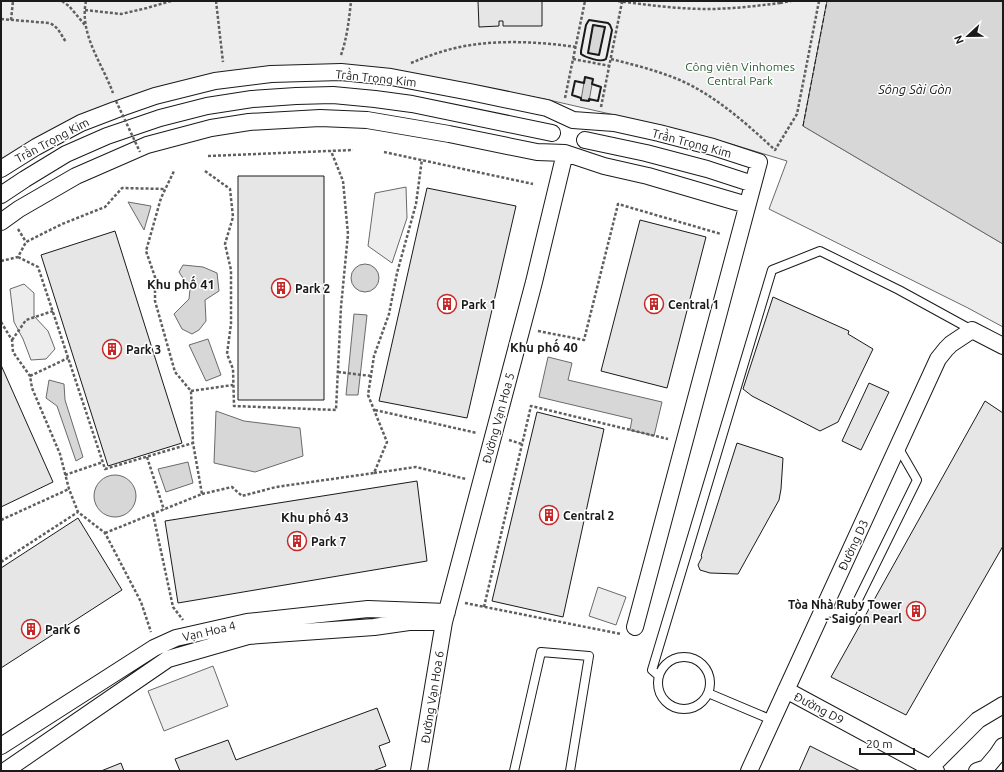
<svg xmlns="http://www.w3.org/2000/svg" width="1004" height="772" viewBox="0 0 1004 772" font-family="Ubuntu,sans-serif">
  <style>
    .built { fill: #ededed; stroke: #6a6a6a }
    .water { fill: #d7d7d7; stroke: #6a6a6a }
    .building { fill: #e6e6e6; stroke: #1a1a1a }
    .lines { fill: none; stroke-linecap: round; stroke-linejoin: round }
    .lane-casing { stroke: #1a1a1a; stroke-width: 10 }
    .street-casing { stroke: #1a1a1a; stroke-width: 18 }
    .path { stroke: #5f5f5f; stroke-width: 2.5; stroke-dasharray: 3 2; stroke-linecap: butt }
    .lane { stroke: #fff; stroke-width: 8 }
    .street { stroke: #fff; stroke-width: 16 }
    .path-bridge { stroke: #5f5f5f; stroke-width: 2.5; stroke-dasharray: 3 2; stroke-linecap: butt }
    .fence { stroke: #1a1a1a; stroke-width: 1; stroke-dasharray: 5 2; stroke-linecap: butt }
    .wall { stroke: #1a1a1a; stroke-width: 2 }
    .labels { text-anchor: middle; dominant-baseline: central; stroke-width: 3; stroke-linejoin: round; paint-order: stroke }
    .park-label { font-size: 12px; fill: #2b5a34; stroke: #fff }
    .street-label { font-size: 12px; fill: #1a1a1a; stroke: #fff }
    .poi-label { font-size: 12px; font-weight: bold; fill: #1a1a1a; stroke: #fff; text-anchor: start }
    .water-label { font-size: 13px; font-style: italic; fill: #1a1a1a; stroke: #fff }
    .neighbourhood-label { font-size: 13px; font-weight: bold; fill: #1a1a1a; stroke: #fff }
  </style>
  <rect width="100%" height="100%" fill="#fff"/>
  <path class="built" d="M1,1H827L803,126L1003,244V327L968,308L769,209L787,161L728,143L667,127L549,100L405,72L358,66L224,72L167,85L116,101L78,117L1,160Z
    M406,187L407,218L392,263L368,246L375,193Z
    M24,284L34,293V316L48,331L55,349L46,359L31,360L23,339L14,322L10,289Z
    M598,587L626,597L616,625L589,616Z
    M213,666L228,706L164,731L148,691Z"/>
  <path class="water" d="M827,1H1003V244L803,126Z
    M593,25L605,27L599,55L588,53Z
    M585,77L593,79L589,101L581,100Z
    M128,202L151,206L144,230Z
    M351 278a14 14 0 1 1 28 0a14 14 0 1 1-28 0Z
    M183,265L203,267L217,273L219,291L205,300L206,321L199,330L192,334L182,329L174,314L189,299L190,289L179,272Z
    M354,314L367,315L358,395H346Z
    M208,339L221,375L206,381L189,345Z
    M548,357L572,363L568,380L662,402L654,436L630,430L632,419L539,397Z
    M49,380L64,384L65,400L83,457L76,461L57,406L46,398Z
    M216,411L244,421L300,428L303,456L255,472L214,463Z
    M188,462L193,483L166,492L158,469Z
    M94 496a21 21 0 1 1 42 0a21 21 0 1 1-42 0Z"/>
  <path class="building" d="M478,1H542V26H503V21H499V26L479,27Z
    M238,176H324V400H238Z
    M427,188L516,206L467,418L379,401Z
    M640,220L706,237L667,388L601,371Z
    M115,231L182,443L108,466L41,255Z
    M773,297L849,331L848,334L873,349L838,422L820,431L752,396L743,389Z
    M1,365L53,482L1,507Z
    M869,383L889,392L861,450L842,441Z
    M985,401L1003,413V546L906,715L831,677Z
    M537,412L604,429L563,617L492,601Z
    M737,443L783,458L781,489L779,500L738,574L710,573L700,570L698,565L702,557L701,556Z
    M417,481L427,561L178,603L165,521Z
    M78,518L122,590L1,668V568Z
    M377,708L390,742L379,746L386,766L373,771H180L175,759L228,740L236,760Z
    M810,746L860,771H799Z
    M121,763L124,771H101Z"/>
  <g class="lines">
    <g class="lane-casing">
      <path id="lane" d="M821,613L852,612L917,480L898,447
        M658 683a26 26 0 1 1 52 0a26 26 0 1 1-52 0Z
        M659,676L652,670L772,270L820,251L899,290L972,330
        M708,693L772,720
        M514,771L541,652L589,656L570,771"/>
    </g>
    <g class="street-casing">
      <path id="street" d="M585,140L646,153L707,169L753,184
        M1,169L36,147L81,123L115,110L155,96L215,81L271,74L341,72L391,77L470,92L547,108L573,120L614,123L659,133L713,147L759,162L635,627
        M1,195L25,179L66,154L107,136L160,118L207,106L252,99L296,96L333,95L375,99L412,104L552,133
        M1,222L19,209L76,176L147,145L211,128L249,122L320,118L367,120L449,134L537,152L565,153L604,166L648,176L747,205
        M786,690L936,771
        M1,746L154,648L176,638L247,622L368,609L447,612
        M5,771L168,659L248,636L374,627L409,622H444
        M419,771L444,622L534,282L565,153
        M749,771L938,359L946,349L951,344L972,330L1003,346
        M928,771L930,768L978,720L1003,705
        M977,771L986,768L997,755L1003,746"/>
    </g>
    <path class="path" d="M62,1L69,6L85,25
      M86,1C79,34 102,63 113,93
      M216,1L223,62
      M618,1C648,5 677,9 707,9C731,9 756,6 780,3V1
      M780,3L791,1
      M85,10L121,14L147,8L171,1
      M1,19L49,23C58,26 61,35 66,42
      M11,20L13,1
      M341,55C347,38 349,20 351,1
      M573,59L610,66
      M611,59C635,65 659,71 682,81C717,97 747,124 775,150L797,114L819,1
      M411,63C430,55 450,48 471,45C505,40 541,42 576,47
      M565,98L585,1
      M601,107L622,2
      M384,152L533,184
      M208,156L353,150
      M205,171L230,189L233,217L225,244L231,270V324L227,354L233,369L234,406L336,410L341,307L348,234L343,181L331,151
      M18,229L26,242
      M18,257L38,267L105,469L193,443
      M1,261L18,257L26,242L62,224L105,207L122,188L165,189
      M1,322L12,340L13,352L30,376L32,388L60,454L69,489L78,512L105,533L141,602L151,632
      M538,331L584,340L618,204L721,234
      M12,340L26,320L53,311
      M338,372L371,376
      M30,376L68,358
      M191,391L233,385
      M375,410L477,433
      M509,440L522,444
      M147,457L164,510
      M374,473L416,467L466,479
      M65,475L103,462
      M202,494L232,487L242,496L276,487L374,473L387,442L368,395L374,356L389,314L397,273L416,204L422,159
      M153,514L173,607L183,620
      M1,520L69,489
      M105,533L202,494L193,443L191,391L175,372L155,301V277L146,251L161,198L174,171
      M1,562L78,512
      M465,603L621,634
      M484,607L531,406L668,439"/>
    <use href="#lane" class="lane"/>
    <use href="#street" class="street"/>
    <path class="path-bridge" d="M116,101L140,152"/>
    <path class="fence" d="M803,126L827,1"/>
    <path class="wall" d="M589,20L608,23L610,25L612,30L607,55C607,56 606,58 606,59C601,63 585,57 581,54V51L586,25Z
      M593,25L605,27L599,55L588,53Z
      M585,77L593,79L592,84L601,87L598,101L589,99V101L581,100V98L572,95L575,81L584,83Z"/>
  </g>
  <defs>
    <g id="building-ring" transform="scale(1)"><circle r="9.5" fill="#fff" stroke="#c62828" stroke-width="1.5"/><path d="M-4-6H4V6H1V3H-1V6H-4ZM-2.5-4.3h1.7v1.8h-1.7ZM.8-4.3h1.7v1.8H.8ZM-2.5-1h1.7V.8h-1.7ZM.8-1h1.7V.8H.8Z" fill="#c62828"/></g>
  </defs>
  <g fill-rule="evenodd">
    <use href="#building-ring" x="281" y="288"/>
    <use href="#building-ring" x="447" y="304"/>
    <use href="#building-ring" x="654" y="304"/>
    <use href="#building-ring" x="112" y="349"/>
    <use href="#building-ring" x="549" y="515"/>
    <use href="#building-ring" x="297" y="541"/>
    <use href="#building-ring" x="916" y="611"/>
    <use href="#building-ring" x="31" y="629"/>
  </g>
  <g class="labels">
    <g class="park-label">
      <text x="740" y="66">Công viên Vinhomes<tspan x="740" dy="14">Central Park</tspan></text>
    </g>
    <g class="street-label">
      <text transform="translate(376 78) rotate(6)">Trần Trọng Kim</text>
      <text transform="translate(52 140) rotate(-28)">Trần Trọng Kim</text>
      <text transform="translate(692 143) rotate(15)">Trần Trọng Kim</text>
      <text transform="translate(498 418) rotate(-75)">Đường Vạn Hoa 5</text>
      <text transform="translate(853 545) rotate(-65)">Đường D3</text>
      <text transform="translate(209 631) rotate(-13)">Vạn Hoa 4</text>
      <text transform="translate(432 697) rotate(-81)">Đường Vạn Hoa 6</text>
      <text transform="translate(819 708) rotate(28)">Đường D9</text>
    </g>
    <g class="poi-label">
      <text x="295" y="288">Park 2</text>
      <text x="461" y="304">Park 1</text>
      <text x="668" y="304">Central 1</text>
      <text x="126" y="349">Park 3</text>
      <text x="563" y="515">Central 2</text>
      <text x="311" y="541">Park 7</text>
      <text x="902" y="604" text-anchor="end">Tòa Nhà Ruby Tower<tspan x="902" dy="14">- Saigon Pearl</tspan></text>
      <text x="45" y="629">Park 6</text>
    </g>
    <g class="water-label">
      <text x="915" y="89">Sông Sài Gòn</text>
    </g>
    <g class="neighbourhood-label">
      <text x="181" y="284">Khu phố 41</text>
      <text x="544" y="347">Khu phố 40</text>
      <text x="315" y="517">Khu phố 43</text>
    </g>
  </g>
  <rect width="1004" height="772" fill="none" stroke="#1a1a1a" stroke-width="4"/>
  <g transform="translate(968 36) rotate(248)" stroke="#ffffff" stroke-width="3" paint-order="stroke">
  <path d="M0-3L7 15L0 10L-7 15Z" fill="#1a1a1a"/>
  <text y="-6" font-size="11" font-weight="bold" text-anchor="middle" fill="#1a1a1a">N</text>
  </g>
  <path d="M860 748v6h54v-6" fill="none" stroke="#1a1a1a" stroke-width="2"/>
  <text x="866" y="748" font-size="12" fill="#1a1a1a" stroke="#ffffff" stroke-width="3" paint-order="stroke">20 m</text>
</svg>
